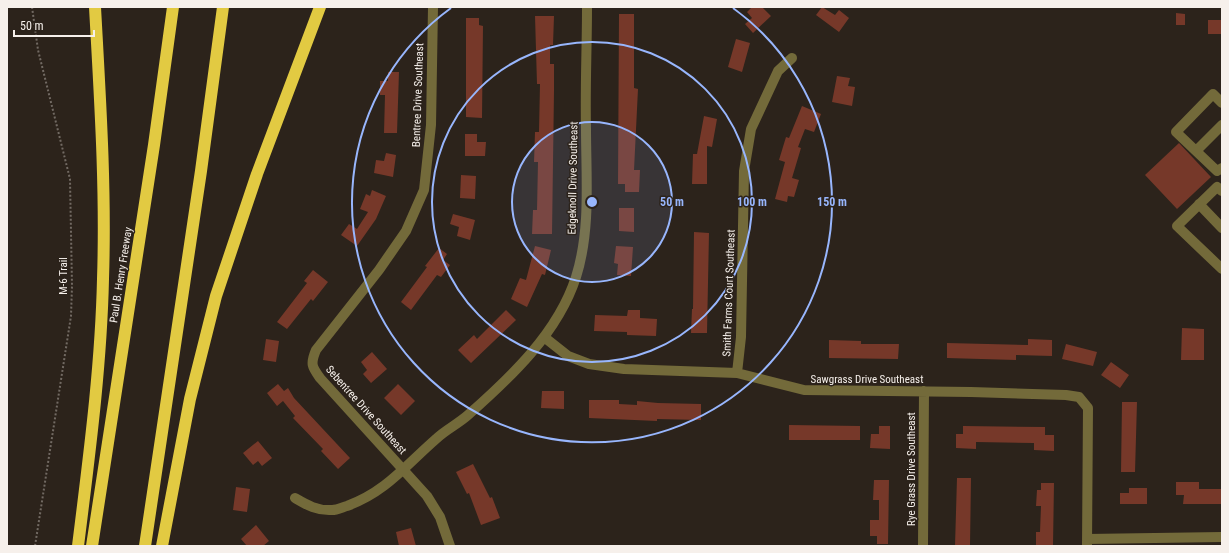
<svg xmlns="http://www.w3.org/2000/svg" width="1229" height="553" viewBox="0 0 1229 553" font-family="'Roboto Condensed',sans-serif">
  <style>
    .building { fill: #763829 }
    .lines { fill: none; stroke-linecap: round; stroke-linejoin: round }
    .path { stroke: #726a63; stroke-width: 2; stroke-dasharray: 2 2; stroke-linecap: butt }
    .minor { stroke: #736a3a; stroke-width: 10 }
    .highway { stroke: #e2ca42; stroke-width: 12 }
    .ring { fill: none; stroke: #98b6fd; stroke-width: 2 }
    .labels { text-anchor: middle; dominant-baseline: central; stroke-width: 3; stroke-linejoin: round; paint-order: stroke }
    .street-label { font-size: 11px; fill: #f6f0eb; stroke: #2c231b }
    .centre { fill: #98b6fd; stroke: #2c231b; stroke-width: 2 }
    .ring-label { font-size: 12px; text-anchor: middle; font-weight: bold; fill: #98b6fd; stroke: #2c231b; stroke-width: 3; stroke-linejoin: round; paint-order: stroke }
  </style>
  <rect width="100%" height="100%" fill="#2c231b"/>
  <path class="building" d="M752,7H762L771,16L753,33L745,24L752,18L747,12Z
    M822,7L835,15L839,10L849,18L839,32L816,15Z
    M1176,13L1185,14V25H1176Z
    M619,14H634V88L638,89L634,170H640L639,192H625V184H618Z
    M535,16H554L553,45H550V64H554V91L552,234H532L533,210H537L538,162H534L535,132H539L540,84H537Z
    M466,18H479V25L483,26L482,118L466,117Z
    M1208,20H1221V34H1208Z
    M736,39L750,43L742,72L728,67Z
    M388,72H399L397,133H384L385,95H380V81H388Z
    M837,76L850,78L848,86L855,87L852,106L832,102Z
    M802,106L821,114L814,132L805,129L798,147L801,148L792,178L799,180L794,197L788,196L787,202L775,199L785,162L779,160L786,137L789,138Z
    M704,116L717,119L712,147L707,146V184H692L693,154H697Z
    M465,134H477V142H486L485,156H465Z
    M1179,143L1211,177L1177,209L1145,175Z
    M386,153L396,155L393,177L374,173L376,160L384,161Z
    M461,175L476,176L475,199L460,198Z
    M372,190L386,196L376,219L357,246L341,235L349,224L357,229L368,212L360,209L366,194L370,196Z
    M619,208H634V232L619,231Z
    M453,214L475,220L470,240L457,236L459,227L450,224Z
    M694,232L709,233L707,333H691L692,309H693Z
    M535,246L551,250L545,275L542,274L527,307L511,299L520,278L526,280Z
    M616,246L633,247L631,276L617,275L618,264L614,263Z
    M439,248L447,254L443,260L450,265L441,277L437,275L411,310L401,302L427,267L425,266Z
    M313,270L328,282L313,301L311,299L287,329L277,322L307,283L304,281Z
    M506,310L516,320L471,363L458,350L474,335L477,339Z
    M628,310H640V318L657,319L656,336L627,335V332L594,331L595,315L627,316Z
    M1182,328L1204,329V360H1181Z
    M266,339L279,341L276,362L263,360Z
    M1028,339L1052,340V356L1016,355V360L947,358V343L1028,345Z
    M829,340L861,341V344H899L898,359L829,358Z
    M1066,344L1097,352L1093,366L1062,359Z
    M372,352L387,369L371,383L363,374L367,370L361,362Z
    M1111,362L1129,375L1120,388L1101,375Z
    M278,384L284,391L288,388L294,398L350,458L338,469L321,451L323,449L293,418L295,416L283,401L277,406L267,393Z
    M398,384L415,401L401,415L384,398Z
    M542,391H564V409L541,408Z
    M589,400H619V404L637,405V401L658,403L701,404V420L657,419V421L589,418Z
    M1122,402H1137L1135,472H1121Z
    M789,425L860,426V440H789Z
    M879,426H890V449L870,448L871,434H879Z
    M963,426L1045,427V435H1054V451L1034,450V443L976,442V449L956,448V434H963Z
    M258,441L272,458L262,466L258,461L253,465L243,453Z
    M473,464L490,498L492,497L500,518L481,525L469,493L467,494L456,472Z
    M957,478H971L970,546H955Z
    M874,480H889L888,544H877V536H870V520H879V500H873Z
    M1176,482H1199V489H1222V504H1183L1184,495H1176Z
    M1041,483H1054L1053,546H1036V532H1040L1041,506H1036L1037,490H1041Z
    M236,487L250,489L247,512L233,510Z
    M1129,488H1147V504H1120V493H1129Z
    M256,525L269,541L263,546H247L241,539Z
    M411,528L416,546H399L396,532Z"/>
  <g class="lines">
    <path class="path" d="M32,7L38,50L70,179L72,286L71,316L35,546"/>
    <path class="minor" d="M433,7L431,125L424,190L406,231L379,270L316,350C310,364 312,367 320,378L427,496L440,517L450,546
      M1222,103L1213,94L1176,132L1217,171L1222,168
      M1196,151L1222,125
      M1222,191L1217,187L1177,226L1222,269
      M1199,204L1222,228
      M544,337L568,356L589,364L624,369L737,373L804,390L971,392L1066,395L1079,397L1088,408L1087,546
      M737,373L741,337L744,171L751,129L778,71L792,58
      M295,498C307,505 317,511 332,510C337,510 343,507 347,506C386,492 406,465 436,439C445,430 458,424 468,415C511,377 558,333 576,277C591,230 586,177 586,129C585,88 587,48 587,7
      M1087,539L1222,537
      M923,546L924,391"/>
    <path class="highway" d="M78,546C89,457 101,368 103,279C106,188 100,98 95,7
      M92,546L154,145L173,7
      M145,546L201,171L223,7
      M162,546L190,399L216,296L257,174L320,7"/>
  </g>
  <circle cx="592" cy="202" r="80" fill="#98b6fd" fill-opacity=".12"/>
  <g class="ring">
    <circle cx="592" cy="202" r="80"/>
    <circle cx="592" cy="202" r="160"/>
    <path d="M733 8A240 240 0 1 1 451 8"/>
  </g>
  <g class="labels">
    <g class="street-label">
      <text transform="translate(418 95) rotate(-88)">Bentree Drive Southeast</text>
      <text transform="translate(573 178) rotate(-89)">Edgeknoll Drive Southeast</text>
      <text transform="translate(121 275) rotate(-81)">Paul B. Henry Freeway</text>
      <text transform="translate(63 276) rotate(-90)">M-6 Trail</text>
      <text transform="translate(729 293) rotate(-88)">Smith Farms Court Southeast</text>
      <text x="867" y="379">Sawgrass Drive Southeast</text>
      <text transform="translate(366 410) rotate(48)">Sebentree Drive Southeast</text>
      <text transform="translate(911 469) rotate(-90)">Rye Grass Drive Southeast</text>
    </g>
  </g>
  <circle cx="592" cy="202" r="6" class="centre"/>
  <g class="ring-label">
    <text x="672" y="206">50 m</text>
    <text x="752" y="206">100 m</text>
    <text x="832" y="206">150 m</text>
  </g>
  <rect width="1229" height="553" fill="none" stroke="#f6f0eb" stroke-width="16"/>
  <path d="M14 30v6h80v-6" fill="none" stroke="#f6f0eb" stroke-width="2"/>
  <text x="20" y="30" font-size="12" fill="#f6f0eb" stroke="#2c231b" stroke-width="3" paint-order="stroke">50 m</text>
</svg>
